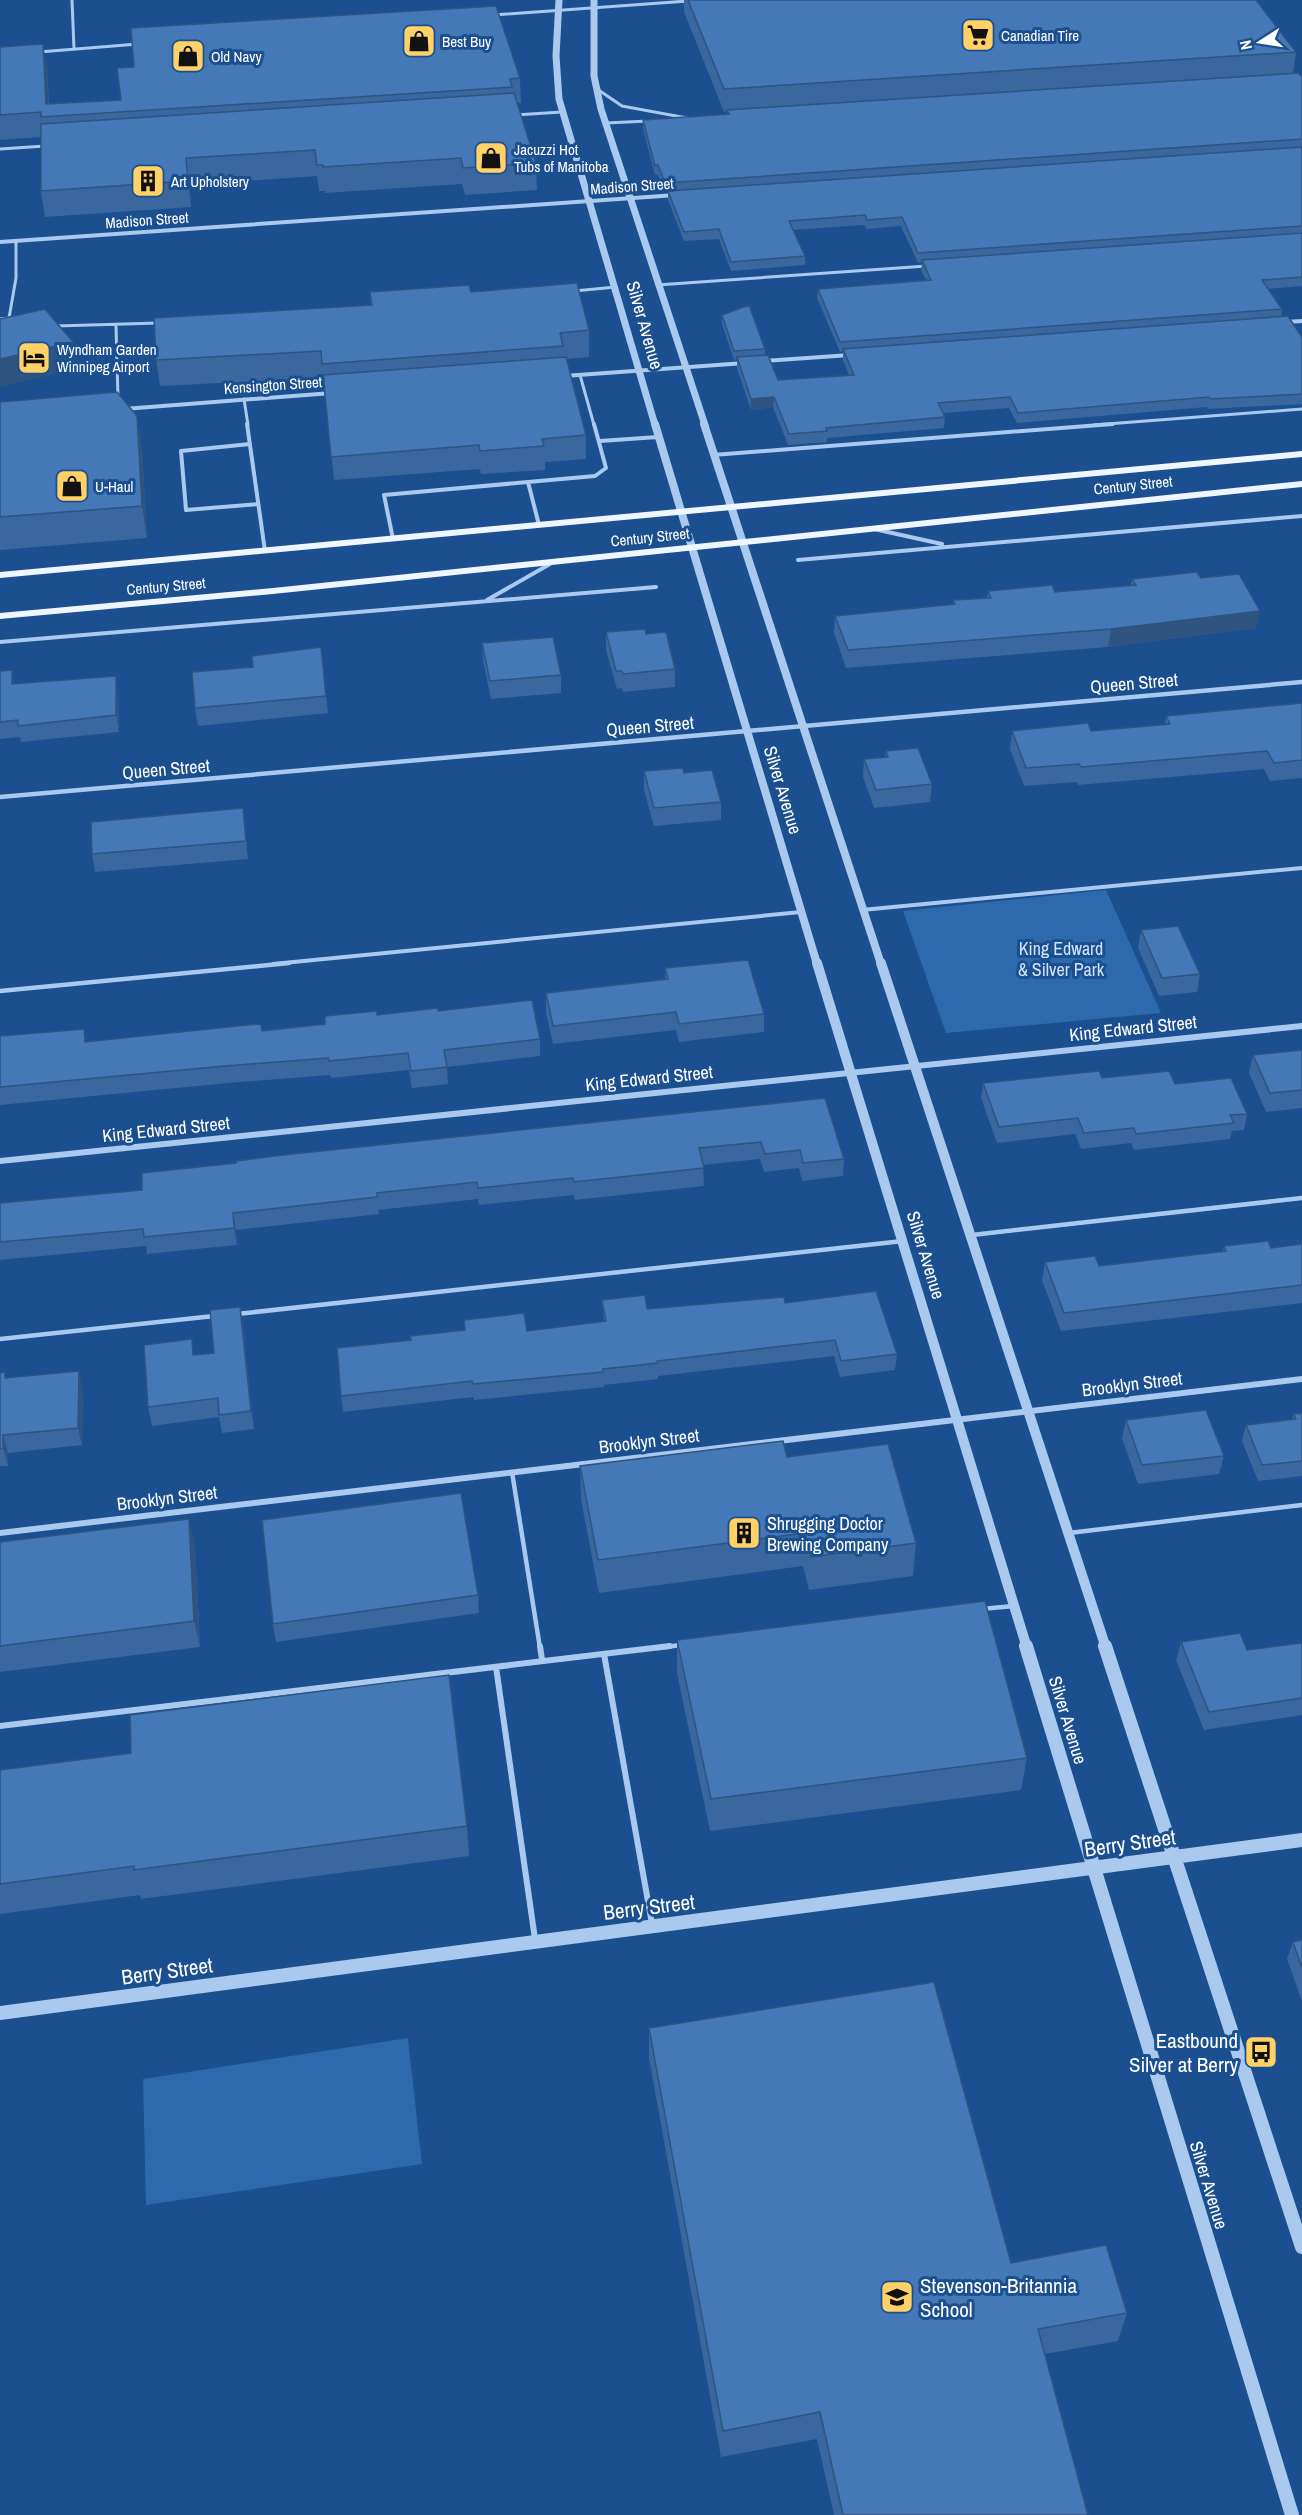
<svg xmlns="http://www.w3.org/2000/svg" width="1302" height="2515" viewBox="0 0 1302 2515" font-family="'Archivo Narrow',sans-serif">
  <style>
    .green { fill: #2e69ad }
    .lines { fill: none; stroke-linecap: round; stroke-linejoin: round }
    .service-far3 { stroke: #a9c9ee; stroke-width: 3 }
    .service-far2 { stroke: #a9c9ee; stroke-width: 4 }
    .service-far1 { stroke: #a9c9ee; stroke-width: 4.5 }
    .service { stroke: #a9c9ee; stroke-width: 6 }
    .minor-far2 { stroke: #a9c9ee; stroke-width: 4 }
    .minor-far1 { stroke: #a9c9ee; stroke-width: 4.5 }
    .minor { stroke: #a9c9ee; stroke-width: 6 }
    .tertiary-far3 { stroke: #a9c9ee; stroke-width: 7 }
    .tertiary-far2 { stroke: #a9c9ee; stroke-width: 8 }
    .tertiary-far1 { stroke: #a9c9ee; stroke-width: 10 }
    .tertiary { stroke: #a9c9ee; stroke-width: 14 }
    .primary { fill: #f0f6ff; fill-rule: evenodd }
    .wall { fill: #3a679d }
    .shaded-wall { fill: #305480 }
    .building { fill: #4478b7; stroke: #305480; stroke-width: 1.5 }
    .labels { text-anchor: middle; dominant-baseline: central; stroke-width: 6; stroke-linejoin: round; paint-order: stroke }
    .far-poi-label { font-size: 15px; fill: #fff; stroke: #1b4f8f; text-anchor: start }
    .far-street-label { font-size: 15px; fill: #fff; stroke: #1b4f8f }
    .street-label { font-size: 18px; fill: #fff; stroke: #1b4f8f }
    .park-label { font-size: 18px; fill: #cfe3fa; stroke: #1b4f8f }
    .poi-label { font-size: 18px; fill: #fff; stroke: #1b4f8f; text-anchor: start }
    .near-street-label { font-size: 21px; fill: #fff; stroke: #1b4f8f }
    .near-poi-label { font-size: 21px; fill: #fff; stroke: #1b4f8f; text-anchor: end }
  </style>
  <rect width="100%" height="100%" fill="#1b4f8f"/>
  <path class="green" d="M1106,890L1161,1013L946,1033L903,911Z
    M408,2038L422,2164L146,2205L143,2079Z"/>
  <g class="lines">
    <path class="service-far3" d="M72,0L74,49
      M493,15L688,1
      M39,52L138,44
      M597,89L622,106L687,118
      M515,115L562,112
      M606,123L648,121
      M0,149L45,146
      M657,285L927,266
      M574,291L616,287
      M0,319L9,318L16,278V241
      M56,326L158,323
      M116,326L118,398
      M580,375L594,425
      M244,399L248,425
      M1094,425L1302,409"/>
    <path class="service-far2" d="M247,424L265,551
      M600,441L658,437
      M250,444L181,451L186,510L258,504
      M713,455L1113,424
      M528,482L595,476L606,468L594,424
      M874,529L942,544
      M393,539L384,495L528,482L539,525
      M798,560L1302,516
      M487,600L550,564
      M0,642L656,587
      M862,910L1302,868
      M273,964L801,912"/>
    <path class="service-far1" d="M0,991L289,963
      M972,1235L1302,1198
      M237,1314L903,1241
      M0,1339L214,1316
      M512,1472L540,1648
      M1069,1533L1302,1505
      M981,1609L1014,1606
      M657,1648L681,1645"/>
    <path class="service" d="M540,1646L542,1660
      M604,1654L652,1924
      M496,1667L535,1939
      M0,1726L670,1646"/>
    <path class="minor-far2" d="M0,242L676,195
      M1285,322L1302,321
      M764,361L850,355
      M564,376L745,363
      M124,409L332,393"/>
    <path class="minor-far1" d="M0,797L1302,682"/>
    <path class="minor" d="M0,1161L1302,1026
      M0,1533L1302,1379"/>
    <path class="tertiary-far3" d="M559,0L556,56L559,99L655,425
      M594,0V76L601,109L705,425"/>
    <path class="tertiary-far2" d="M655,424L817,964
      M704,424L881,964"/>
    <path class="tertiary-far1" d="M817,963L1027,1648
      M881,963L1106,1648"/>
    <path class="tertiary" d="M1026,1646L1292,2515
      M1105,1646L1302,2247
      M0,2013L1302,1840"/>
    <path class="primary" d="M1302,451V457L0,578V572Z
      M1302,481V487L273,594L0,619V613L273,588Z"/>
  </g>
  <path class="wall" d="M684,0H1256L1296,52L1293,74L1302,77V286L1268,289L1282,309L1281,317L1302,337V404L1208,409L1207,407L1017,423L1009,408L943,413L945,417L944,428L827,438V442L788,445L773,407L751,410L737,368V359L734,360L722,324V315L765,349V355L778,380L849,375L843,360V351L840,352L817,298L818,289L926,280L921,270L922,262L918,263L901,226L867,229L864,225L793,230L805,256V265L731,271L719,239L684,241L668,200V192H665L658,175H655L643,129V120L727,114V111L724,112L684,12Z
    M0,47L47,68L49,104L520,78L521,103H517L536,163L537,190L465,195L462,184L325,193V191H319L317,176L189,185L191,207L45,217L41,191V137L0,140Z
    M370,292H471L589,330V357L566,359L586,435V459L545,462V470L481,474L480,469L334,480L323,378L160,386L156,360L371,305Z
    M0,402L142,448L147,538L0,550Z
    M1201,578L1256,628L1108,647L846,668L834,633L835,616L953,604V600L987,598L988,591L1055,592L1131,585L1132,579Z
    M606,632L646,634L675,669V687L623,692L622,688L617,689L606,650Z
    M482,643L561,675V693L491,699L483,661Z
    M321,647L328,713L198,726L195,708L253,667Z
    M0,671L15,684L118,693L119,732L21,742L20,737L0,739Z
    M1302,703V778L1270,781L1264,769L1078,785L1077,782L1024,786L1010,749L1012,731H1091L1165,724L1166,716Z
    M886,751L932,784L930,802L874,808L863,777L864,759L885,757Z
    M644,771L684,773L721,802V820L654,826L644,790Z
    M243,808L248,859L95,872L92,854Z
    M1141,930L1200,974L1197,992L1159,996L1138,948Z
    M665,968L764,1014V1032L679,1042L676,1030L553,1044L546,1012V993L665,980Z
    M438,1011L540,1039V1056L447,1067L448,1084L412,1088L409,1070L331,1078L330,1075L228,1083L0,1105V1036L87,1042L262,1030L325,1024L377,1015Z
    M1302,1050V1108L1266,1112L1249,1073L1253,1055Z
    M1102,1078L1175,1084L1247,1114L1244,1130L1232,1131L1230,1139L1134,1150L1131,1143L1081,1149L1075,1134L997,1143L981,1098L983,1083Z
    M825,1098L844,1159L843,1176L802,1181L799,1168L764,1172L760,1159L703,1165L704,1186L575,1200L574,1195L479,1205L478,1199L378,1210L379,1214L236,1230L237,1245L147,1254L146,1246L0,1260V1203L142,1190L236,1163Z
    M1302,1244V1303L1061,1331L1042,1280L1045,1262L1099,1266L1223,1251L1224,1246L1271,1248Z
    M602,1300L647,1309L785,1303L897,1354L895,1370L840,1377L834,1356L658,1376V1379L604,1385V1387L474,1400L473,1397L343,1412L341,1396L465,1330L464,1320L527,1331L604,1322Z
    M240,1307L243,1325L254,1429L222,1433L219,1417L152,1426L148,1407L195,1355L214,1353Z
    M0,1373L6,1378L83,1389L82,1445L8,1453V1466H0Z
    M1302,1413V1476L1258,1481L1242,1441L1246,1425L1292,1420L1293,1414Z
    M1126,1420L1224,1456L1219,1474L1138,1484L1122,1438Z
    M787,1457L916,1543L913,1576L809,1590L803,1566L599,1593L581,1500L580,1466Z
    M0,1542L195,1545L200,1647L0,1672Z
    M478,1595L479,1613L276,1642L273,1624Z
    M677,1640L1027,1758L1021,1790L710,1831L677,1673Z
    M1181,1642L1247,1650L1302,1643V1715L1204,1730L1176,1660Z
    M0,1770L467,1826L469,1856L141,1899L140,1895L0,1914Z
    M1302,1940V2001L1287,1959L1293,1942Z
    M649,2028L1011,2263L1127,2313L1118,2341L1045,2354L1088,2515H834L817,2439L721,2457L649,2058Z"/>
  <path class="shaded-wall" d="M43,44L47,68L49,117L46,104Z
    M73,342L77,369L0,387V359Z
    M774,397L773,407L751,410V399Z
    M137,416L142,448L147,538L142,506Z
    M1260,611L1256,628L1108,647L1111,629Z
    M12,670L15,686L12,684Z
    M116,676L118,693L119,732L116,715Z
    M233,1213L236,1230L237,1245L234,1228Z
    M240,1307L243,1325L254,1429L251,1411Z
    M79,1371L83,1389L82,1445L78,1428Z
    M3,1435L8,1453V1466L3,1448Z
    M189,1519L195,1545L200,1647L194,1621Z"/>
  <path class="building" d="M688,0H1256L1296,52L724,89Z
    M496,6L520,78L510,79L512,87L41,117V112L0,115V47L43,44L46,104L121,100L117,68L134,67L131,28Z
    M1299,73L1302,77V139L665,183L658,165L655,166L643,120L729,114L727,110Z
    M514,93L536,163L463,168L461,158L323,167V165H317L315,150L186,158L188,181L41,191V124Z
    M1302,147V226L918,253L902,217L867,220L865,215L789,221L805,256L731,262L719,229L684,232L668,191Z
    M1302,233V277L1262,280L1282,309L840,342L818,289L931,280L922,260Z
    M577,283L589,330L560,333L563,346L322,364L321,351L156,360L154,318L372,305L370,292L469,285L471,292Z
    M749,305L765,349L734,351L722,315Z
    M45,309L73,342L0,359V319Z
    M1288,316L1302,337V394L1210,399L1209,397L1018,413L1010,397L938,403L945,417L826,428L827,431L789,434L774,397L751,399L737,357L768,355L778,380L854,375L843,349Z
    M566,357L586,435L542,439L544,446L480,451L479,445L331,457L323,375Z
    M117,392L137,416L142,506L0,517V402Z
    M1197,572L1201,578L1239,574L1260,611L1111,629L848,650L835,616L955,604L953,600L991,598L988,591L1052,585L1055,592L1136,585L1132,579Z
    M645,629L646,634L666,632L675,669L623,674L622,671H616L606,632Z
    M553,637L561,675L490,681L482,643Z
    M321,647L326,696L195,708L192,672L253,667L252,656Z
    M12,670V684L116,676V715L18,726V720L0,722V671Z
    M1302,703V760L1274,763L1267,751L1081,767L1079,764L1026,768L1012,731L1088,723L1091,731L1170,724L1166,716Z
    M918,748L932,784L876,790L864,759L888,757L886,751Z
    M683,768L684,773L712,770L721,802L654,808L644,771Z
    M243,808L246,841L92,854L91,822Z
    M1178,926L1200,974L1162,978L1141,930Z
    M748,960L764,1014L679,1024L676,1012L553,1026L546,993L668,979L665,968Z
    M532,1000L540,1039L444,1050L447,1067L411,1071L408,1053L329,1061L328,1058L225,1066L0,1087V1036L84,1029L85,1042L247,1025L261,1024L262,1031L325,1024V1016L377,1011V1015L438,1008V1011Z
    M1302,1050V1090L1270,1093L1253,1055Z
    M1099,1071L1102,1078L1169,1071L1175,1084L1231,1078L1247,1114L1230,1115L1234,1123L1136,1134L1134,1128L1084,1133L1078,1118L999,1127L983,1083Z
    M825,1098L844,1159L803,1163L800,1150L765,1154L761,1142L699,1148L704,1168L574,1182L573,1178L478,1188L477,1182L377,1193V1197L233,1213L234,1228L144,1237L143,1229L0,1242V1203L142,1190V1173L236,1163V1161L283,1155Z
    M1268,1241L1271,1248L1302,1244V1285L1064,1313L1045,1262L1095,1256L1099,1266L1226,1251L1224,1246Z
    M876,1291L897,1354L841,1361L835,1340L657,1361L658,1363L603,1369V1372L473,1384L472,1381L341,1396L337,1348L411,1340L410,1336L465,1330L464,1320L524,1313L527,1331L606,1321L602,1300L645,1295L647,1309L784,1297L785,1303Z
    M240,1307L251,1411L219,1415L218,1398L148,1407L144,1345L192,1339L193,1355L214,1353L210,1310Z
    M79,1371L78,1428L3,1435V1448L0,1449V1373L5,1372V1378Z
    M1206,1410L1224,1456L1142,1465L1126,1420Z
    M1302,1413V1461L1262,1465L1246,1425L1296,1419L1293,1414Z
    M783,1441L787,1457L888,1444L916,1543L811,1557L805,1533L598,1560L580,1466Z
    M461,1493L478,1595L273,1624L262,1520Z
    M189,1519L194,1621L0,1646V1542Z
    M985,1601L1027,1758L711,1799L677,1640Z
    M1240,1633L1247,1650L1302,1643V1698L1209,1712L1181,1642Z
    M449,1675L467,1826L134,1870V1866L0,1884V1770L131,1753L130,1715Z
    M1302,1940V1968L1293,1942Z
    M934,1982L1011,2263L1106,2245L1127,2313L1038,2329L1088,2515H843L820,2412L723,2431L649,2028Z"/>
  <defs>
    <g id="supermarket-square" transform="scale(1.725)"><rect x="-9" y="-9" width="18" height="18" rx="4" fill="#ffd166" stroke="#1b4f8f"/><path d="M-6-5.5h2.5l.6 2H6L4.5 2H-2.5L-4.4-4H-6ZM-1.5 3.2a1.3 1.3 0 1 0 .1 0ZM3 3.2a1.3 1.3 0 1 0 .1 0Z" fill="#111"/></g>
    <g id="shop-square" transform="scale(1.725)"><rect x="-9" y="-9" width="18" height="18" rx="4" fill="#ffd166" stroke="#1b4f8f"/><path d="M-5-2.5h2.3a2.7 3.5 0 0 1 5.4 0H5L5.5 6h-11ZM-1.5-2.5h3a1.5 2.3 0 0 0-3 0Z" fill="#111"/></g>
    <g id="building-square" transform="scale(1.725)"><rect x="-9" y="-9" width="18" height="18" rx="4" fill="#ffd166" stroke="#1b4f8f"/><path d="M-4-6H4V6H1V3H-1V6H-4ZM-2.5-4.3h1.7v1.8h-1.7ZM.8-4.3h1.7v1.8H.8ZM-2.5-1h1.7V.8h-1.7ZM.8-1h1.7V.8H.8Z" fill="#111"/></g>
    <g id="hotel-square" transform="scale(1.725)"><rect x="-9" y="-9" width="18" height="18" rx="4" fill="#ffd166" stroke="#1b4f8f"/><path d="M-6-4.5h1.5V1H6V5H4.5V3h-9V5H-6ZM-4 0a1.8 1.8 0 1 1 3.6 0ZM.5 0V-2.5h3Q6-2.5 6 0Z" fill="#111"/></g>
    <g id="bus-square" transform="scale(1.725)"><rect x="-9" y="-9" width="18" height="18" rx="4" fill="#ffd166" stroke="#1b4f8f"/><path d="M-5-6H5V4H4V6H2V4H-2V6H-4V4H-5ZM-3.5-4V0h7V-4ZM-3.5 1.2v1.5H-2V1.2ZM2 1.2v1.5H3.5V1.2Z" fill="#111"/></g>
    <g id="school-square" transform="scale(1.725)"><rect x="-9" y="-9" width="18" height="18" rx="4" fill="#ffd166" stroke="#1b4f8f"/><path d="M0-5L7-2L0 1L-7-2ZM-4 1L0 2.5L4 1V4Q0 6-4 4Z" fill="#111"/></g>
  </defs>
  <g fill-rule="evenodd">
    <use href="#supermarket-square" x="978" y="35"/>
    <use href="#shop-square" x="419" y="41"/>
    <use href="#shop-square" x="188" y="56"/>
    <use href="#shop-square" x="491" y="158"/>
    <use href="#building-square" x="148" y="181"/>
    <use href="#hotel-square" x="34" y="358"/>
    <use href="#shop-square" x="72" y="486"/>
    <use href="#building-square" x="744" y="1533"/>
    <use href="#bus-square" x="1261" y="2052"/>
    <use href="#school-square" x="897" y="2297"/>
  </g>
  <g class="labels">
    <g class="far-poi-label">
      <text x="1001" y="35">Canadian Tire</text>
      <text x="442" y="41">Best Buy</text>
      <text x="211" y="56">Old Navy</text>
      <text x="514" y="149">Jacuzzi Hot<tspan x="514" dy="17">Tubs of Manitoba</tspan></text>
      <text x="171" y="181">Art Upholstery</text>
      <text x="57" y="349">Wyndham Garden<tspan x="57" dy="17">Winnipeg Airport</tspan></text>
      <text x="95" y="486">U-Haul</text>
    </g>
    <g class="far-street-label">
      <text transform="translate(632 186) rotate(-4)">Madison Street</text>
      <text transform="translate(147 220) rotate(-4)">Madison Street</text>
      <text transform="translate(273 385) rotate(-4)">Kensington Street</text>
      <text transform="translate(1133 485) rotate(-6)">Century Street</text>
      <text transform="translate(650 537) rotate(-6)">Century Street</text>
      <text transform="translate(166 586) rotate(-5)">Century Street</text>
    </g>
    <g class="street-label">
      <text transform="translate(645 325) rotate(74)">Silver Avenue</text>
      <text transform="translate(1134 683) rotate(-5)">Queen Street</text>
      <text transform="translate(650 726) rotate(-5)">Queen Street</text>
      <text transform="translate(166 769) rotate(-5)">Queen Street</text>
      <text transform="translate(783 790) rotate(73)">Silver Avenue</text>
      <text transform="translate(1133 1028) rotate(-6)">King Edward Street</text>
      <text transform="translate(649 1078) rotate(-6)">King Edward Street</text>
      <text transform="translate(166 1129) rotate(-6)">King Edward Street</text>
      <text transform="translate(926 1255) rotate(73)">Silver Avenue</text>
      <text transform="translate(1132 1384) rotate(-7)">Brooklyn Street</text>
      <text transform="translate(649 1441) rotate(-7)">Brooklyn Street</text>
      <text transform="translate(167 1498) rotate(-7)">Brooklyn Street</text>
      <text transform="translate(1068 1720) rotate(73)">Silver Avenue</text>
      <text transform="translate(1209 2185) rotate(73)">Silver Avenue</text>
    </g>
    <g class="park-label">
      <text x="1061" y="948">King Edward<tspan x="1061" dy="21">&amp; Silver Park</tspan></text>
    </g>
    <g class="poi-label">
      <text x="767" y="1523">Shrugging Doctor<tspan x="767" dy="21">Brewing Company</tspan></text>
    </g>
    <g class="near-street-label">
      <text transform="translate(1130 1843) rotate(-8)">Berry Street</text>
      <text transform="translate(649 1907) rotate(-7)">Berry Street</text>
      <text transform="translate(167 1971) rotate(-8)">Berry Street</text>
    </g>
    <g class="near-poi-label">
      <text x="1238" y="2040">Eastbound<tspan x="1238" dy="24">Silver at Berry</tspan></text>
      <text x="920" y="2285" text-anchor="start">Stevenson-Britannia<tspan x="920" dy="24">School</tspan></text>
    </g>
  </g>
  <g transform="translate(1260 42) rotate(258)" stroke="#1b4f8f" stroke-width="4.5" paint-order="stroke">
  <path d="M0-4.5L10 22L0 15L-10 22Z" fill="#ffffff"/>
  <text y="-9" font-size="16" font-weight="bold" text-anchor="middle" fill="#ffffff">N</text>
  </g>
</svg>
